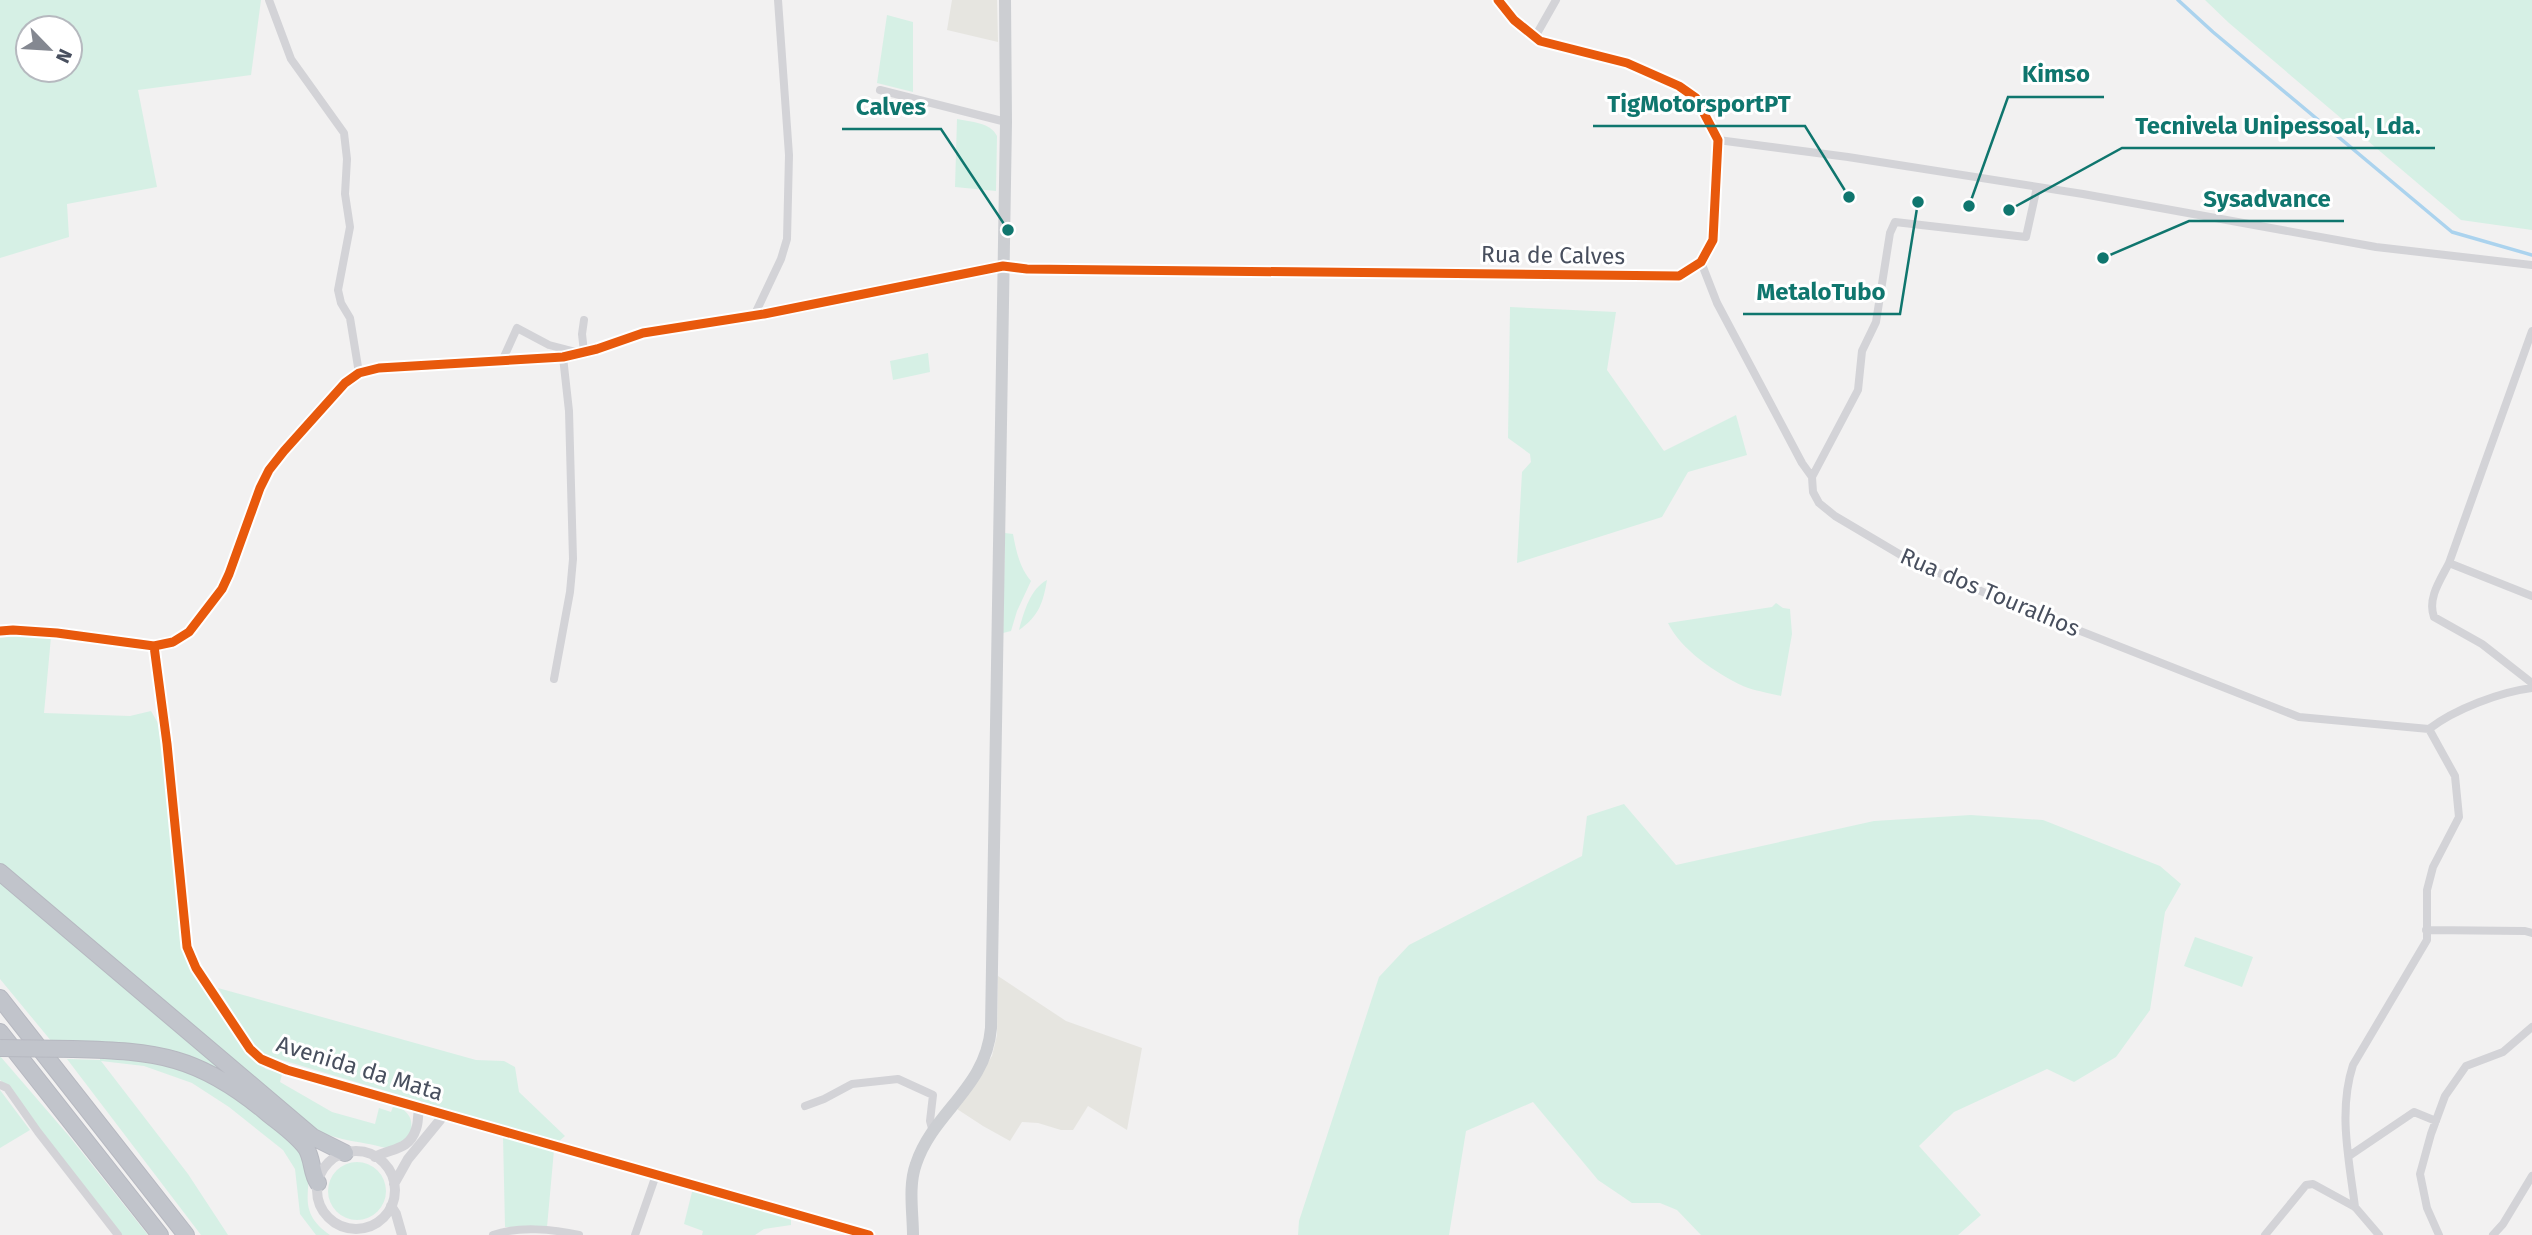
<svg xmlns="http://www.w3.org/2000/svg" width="2532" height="1235" viewBox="0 0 2532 1235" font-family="'Fira Sans',sans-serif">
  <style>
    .commercial { fill: #e6e5e0 }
    .green { fill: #d6f0e5; fill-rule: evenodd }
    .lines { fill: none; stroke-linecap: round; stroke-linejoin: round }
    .stream { stroke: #abd3ee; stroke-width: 3.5 }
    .motorway-casing { stroke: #b6b8c0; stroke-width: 18 }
    .minor { stroke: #d3d3d7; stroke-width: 8 }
    .tertiary { stroke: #d3d3d7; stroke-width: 10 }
    .primary { stroke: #ccced2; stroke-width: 12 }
    .motorway { stroke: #c1c4cb; stroke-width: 16 }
    .motorway-bridge-casing { stroke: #b6b8c0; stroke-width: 18; stroke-linecap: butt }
    .motorway-bridge { stroke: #c1c4cb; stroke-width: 16 }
    .cycleway-casing { stroke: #fff; stroke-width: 13 }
    .cycleway { stroke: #e8590c; stroke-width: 9 }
    .labels { text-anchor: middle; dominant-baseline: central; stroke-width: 6; stroke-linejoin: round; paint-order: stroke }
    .street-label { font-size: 23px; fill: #484f5e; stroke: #fff }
    .leader { fill: none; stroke: #0f766e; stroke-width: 2.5 }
    .callout-dot { fill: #0f766e; stroke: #fff; stroke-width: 2.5 }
    .callout-label { font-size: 24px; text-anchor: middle; font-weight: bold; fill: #0f766e; stroke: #fff; stroke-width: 6; stroke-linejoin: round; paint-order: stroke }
  </style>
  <rect width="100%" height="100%" fill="#f2f1f1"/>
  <path class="commercial" d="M952,0H997L998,42L947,30Z
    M998,976L1066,1021L1142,1048L1127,1130L1088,1106L1073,1130H1061L1038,1123L1022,1122L1010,1141L983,1126L957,1109L992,1056L997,1035Z"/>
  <path class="green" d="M0,0H261L251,75L138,90L157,187L67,204L69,237L0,258ZM28,28H70V70H28Z
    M2205,0H2532V230L2461,220L2229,23Z
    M887,15L913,22V92L877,83Z
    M957,119C971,122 990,122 997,136L996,191L955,187Z
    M1510,307L1616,312L1607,370L1664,451L1736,415L1747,455L1688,472L1662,517L1517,563L1522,472L1531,462L1530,454L1508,438Z
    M928,353L930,372L893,380L890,361Z
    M1005,533L1013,534C1016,551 1020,568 1031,581L1017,611L1011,631L1003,633Z
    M1047,580C1043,603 1039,616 1019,630C1024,612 1030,589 1047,580Z
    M1776,603L1783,608L1790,609L1792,634L1781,696C1769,693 1755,691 1743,686C1716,673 1681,650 1668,623L1772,607Z
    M17,636L51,637L44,713L130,716L151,711L158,723L167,783L184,954L191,970L246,1053L266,1069L282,1074L280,1082L332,1112L375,1124L379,1108L391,1112L394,1104C410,1112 415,1120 409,1137L389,1149C364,1141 339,1142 315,1129L0,863V638Z
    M1624,804L1676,865L1874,821L1971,815L2043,820L2160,866L2181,884L2165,912L2150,1010L2116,1057L2074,1082L2047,1069L1954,1112L1919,1146L1981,1215L1958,1235H1701L1677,1210L1660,1203H1632L1598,1180L1533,1102L1466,1131L1449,1235H1298L1299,1221L1379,977L1409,945L1582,856L1587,816Z
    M0,879L274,1111L215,1070L52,1042L0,979Z
    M2195,937L2253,957L2242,987L2184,966Z
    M218,988L476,1060L504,1061L515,1067L519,1092L565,1136L558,1142L265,1055L252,1043Z
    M0,1056L69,1136L148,1235H122L5,1084L0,1080Z
    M100,1058C148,1061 192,1067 232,1094C245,1103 257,1115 269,1125C281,1135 297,1145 304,1158C318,1185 291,1208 330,1235H316L300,1214L295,1169L283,1150L229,1107L192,1083L144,1066L101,1061L188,1174L228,1235H201L67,1059L100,1060Z
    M0,1090L30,1130L0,1148Z
    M503,1136L554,1150L547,1227H505Z
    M328 1191a29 29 0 1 1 58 0a29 29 0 1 1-58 0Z
    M693,1188L791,1216V1225L764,1229L755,1235H702L703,1231L684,1224Z"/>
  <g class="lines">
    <path class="stream" d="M2178,0L2213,32L2452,232L2532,255"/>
    <g class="motorway-casing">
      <path id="motorway" d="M0,872L313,1137L345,1153
        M0,998L186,1235
        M0,1032L160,1235
        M73,1049C157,1051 199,1056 266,1112C279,1123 296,1134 306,1148C313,1159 311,1173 318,1183"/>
    </g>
    <path class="minor" d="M269,0L291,59L344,133L347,159L345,194L350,227L338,290L341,303L350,318L359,373
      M1535,37L1556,0
      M880,90L1006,122
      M1718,140L1848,157L2083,194L2376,247L2532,265
      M1701,262L1717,303L1802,463L1812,477L1813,492L1819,503L1835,516L1911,561L2004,601L2299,717L2429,729
      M754,316L781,259L787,239L789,155L778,0
      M584,320L582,334L584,352
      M2532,331L2449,563L2532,596
      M503,359L517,328L549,345L576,352
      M1812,477L1858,390L1862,351L1876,322L1890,233L1895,222L2026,237L2037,187
      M2449,563C2441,579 2427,598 2434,617L2482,644L2532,683
      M154,646L173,642L189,632L222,589L229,574L260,488L284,451L345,383L359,373L379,368L563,357L597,349L643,333L764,314L1003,266L1027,269L1679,276L1701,262L1713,240L1718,140L1696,98L1679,86L1627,63L1540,41L1514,20L1498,0
      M554,679L570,592L573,559L569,411L563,357
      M2429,729C2455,709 2500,692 2532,688
      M2426,930L2525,931L2532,933
      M0,1085L7,1088L38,1132L118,1235
      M805,1106L824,1099L852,1084L898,1079L933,1095L930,1121L933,1132
      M2349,1156L2414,1112L2436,1121
      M2355,1207C2349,1160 2338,1111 2353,1065L2427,940V890L2433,867L2459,817L2455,776L2429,729
      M493,1235C517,1226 554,1229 579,1235
      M635,1235L656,1175
      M2265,1235L2306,1185L2313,1184L2355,1207L2379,1235
      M2439,1235L2427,1208L2420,1174L2431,1134L2445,1096L2466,1066L2503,1052L2532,1027
      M2493,1235L2503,1224L2532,1176"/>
    <path class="tertiary" d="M0,631C50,626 104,640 154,646L167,744L187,947L196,968L250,1049L261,1059L287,1070L869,1235
      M317 1190a39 39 0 1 1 78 0a39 39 0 1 1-78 0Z
      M375,1157C391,1148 409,1151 416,1129C419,1122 417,1114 420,1106
      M394,1184L408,1159L440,1120L443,1113
      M391,1206L396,1214L402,1235"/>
    <path class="primary" d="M913,1235C913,1213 908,1186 916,1164C933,1112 986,1088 991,1028L1006,122L1005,0"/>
    <use href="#motorway" class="motorway"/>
    <g class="motorway-bridge-casing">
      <path id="motorway-bridge" d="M0,1048L73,1049"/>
    </g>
    <use href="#motorway-bridge" class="motorway-bridge"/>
    <g class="cycleway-casing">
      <path id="cycleway" d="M0,631L13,630L57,633L154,646L173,642L189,632L222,589L229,574L260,488L269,470L284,451L345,383L359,373L379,368L563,357L597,349L643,333L764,314L1003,266L1027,269L1679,276L1701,262L1713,240L1718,140L1696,98L1679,86L1627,63L1540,41L1514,20L1498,0
        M154,646L167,744L187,947L196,968L250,1049L261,1059L287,1070L869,1235"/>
    </g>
    <use href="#cycleway" class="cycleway"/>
  </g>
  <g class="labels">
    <g class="street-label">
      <text transform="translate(1553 255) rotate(1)">Rua de Calves</text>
      <text transform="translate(1990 592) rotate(23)">Rua dos Touralhos</text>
      <text transform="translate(360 1068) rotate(17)">Avenida da Mata</text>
    </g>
  </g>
  <path class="leader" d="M1969 206L2008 97H2104M1849 197L1805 126H1593M1008 230L941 129H842M2009 210L2122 148H2435M2103 258L2189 221H2344M1918 202L1900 314H1743"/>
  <g class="callout-dot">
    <circle cx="1969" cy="206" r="7"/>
    <circle cx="1849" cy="197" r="7"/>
    <circle cx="1008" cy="230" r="7"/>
    <circle cx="2009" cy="210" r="7"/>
    <circle cx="2103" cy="258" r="7"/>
    <circle cx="1918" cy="202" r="7"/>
  </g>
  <g class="callout-label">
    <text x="2056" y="82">Kimso</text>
    <text x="1699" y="112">TigMotorsportPT</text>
    <text x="891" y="115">Calves</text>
    <text x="2278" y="134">Tecnivela Unipessoal, Lda.</text>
    <text x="2267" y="207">Sysadvance</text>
    <text x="1821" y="300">MetaloTubo</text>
  </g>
  <g transform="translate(49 49) rotate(115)"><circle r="33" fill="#ffffff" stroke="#b6b9bf" stroke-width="2"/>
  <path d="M0-5L12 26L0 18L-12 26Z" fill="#848891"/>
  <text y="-10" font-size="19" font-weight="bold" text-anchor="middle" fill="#484f5e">N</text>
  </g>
</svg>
